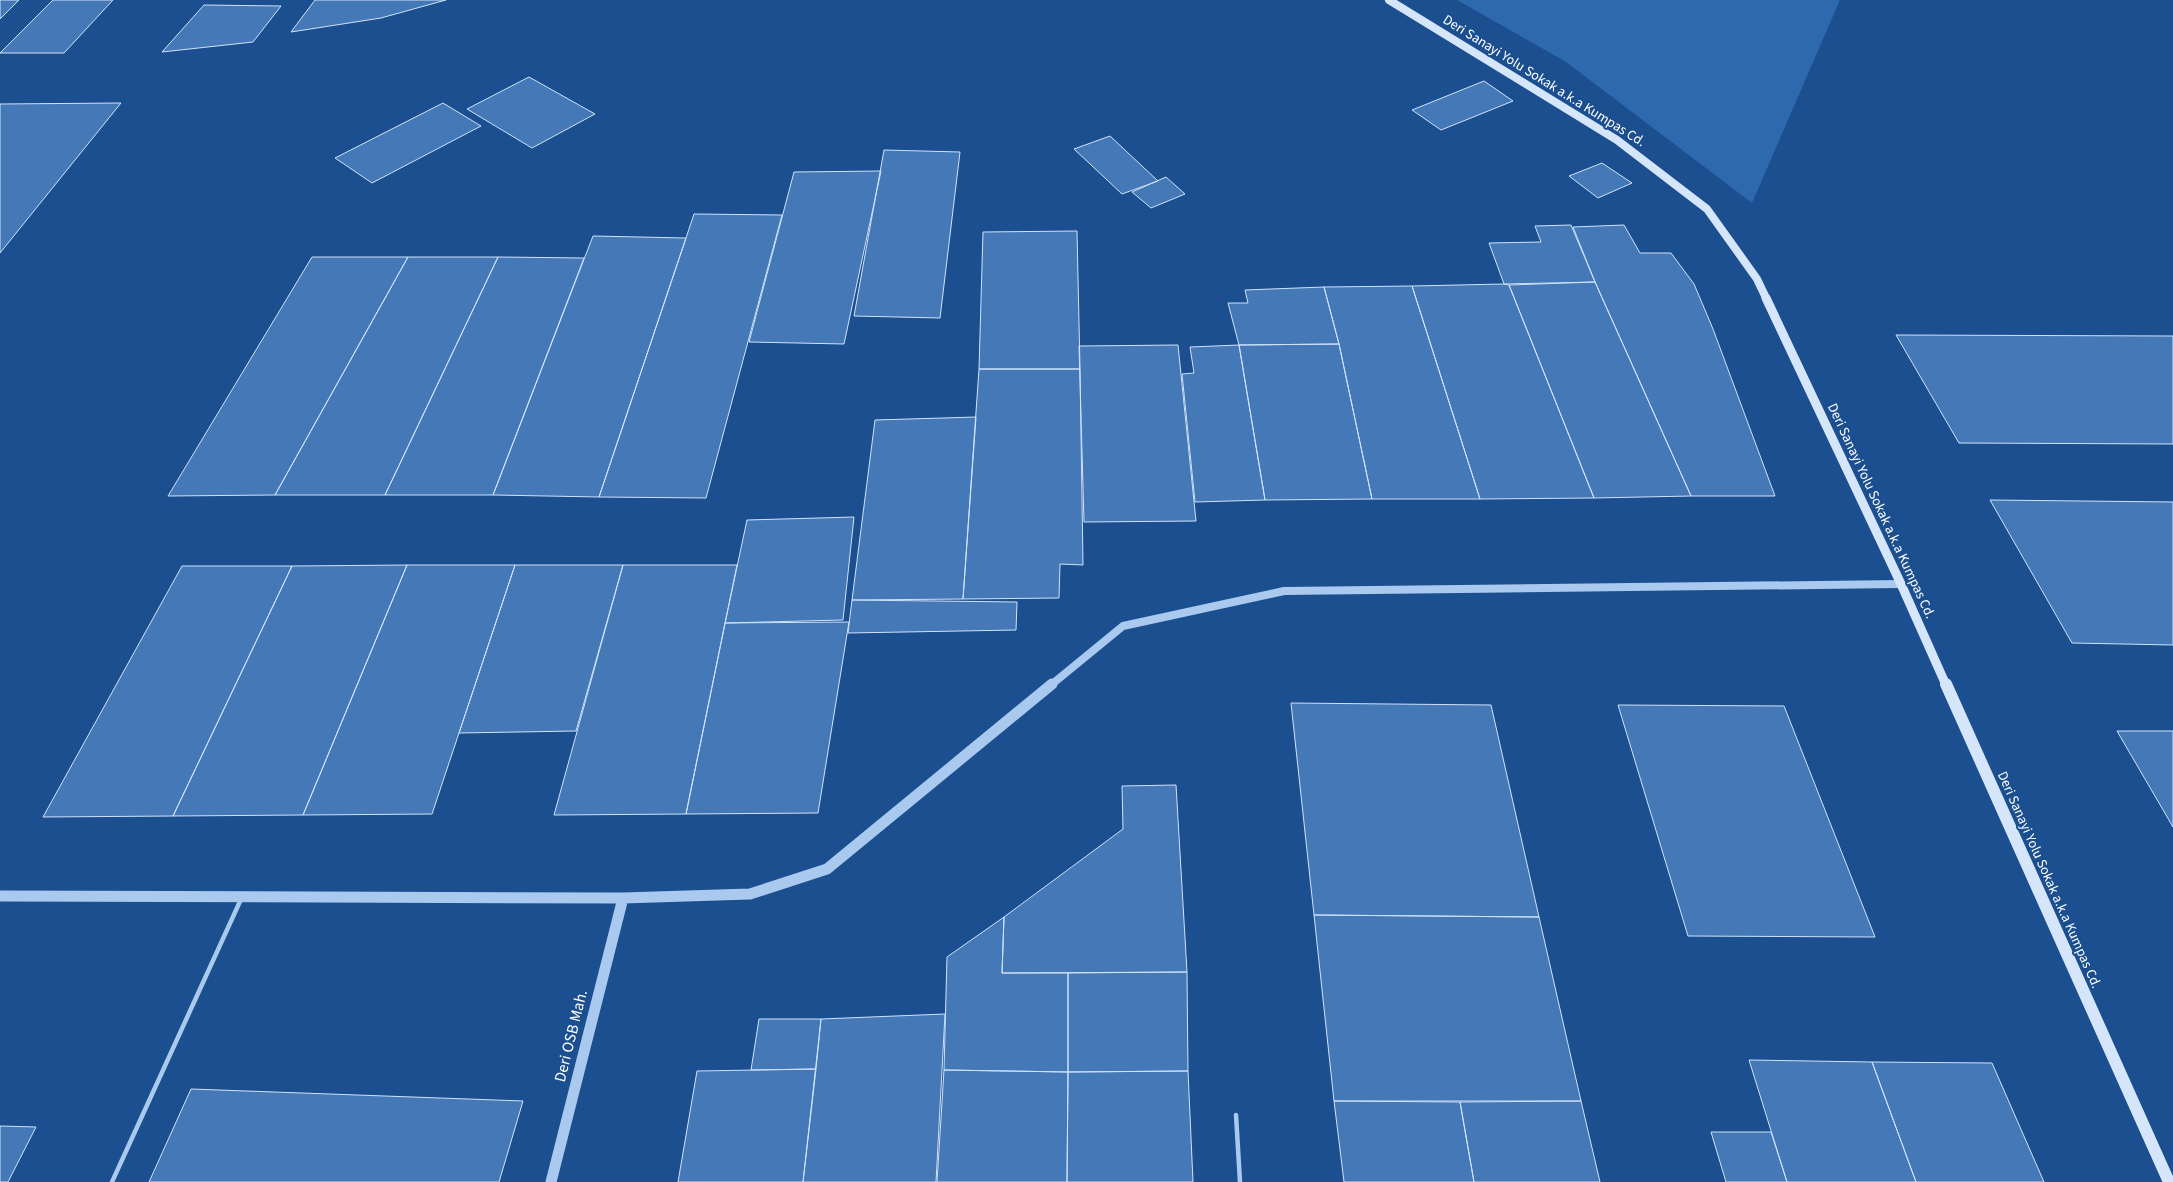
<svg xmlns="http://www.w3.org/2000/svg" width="2173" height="1182" viewBox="0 0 2173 1182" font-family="'Source Sans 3',sans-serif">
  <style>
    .green { fill: #2e69ad }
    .building { fill: #4478b7; stroke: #cfe3fa }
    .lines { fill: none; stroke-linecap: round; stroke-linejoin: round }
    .service { stroke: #a9c9ee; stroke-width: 4.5 }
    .tertiary-far1 { stroke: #a9c9ee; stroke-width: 8 }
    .tertiary { stroke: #a9c9ee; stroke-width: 11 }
    .secondary-far2 { stroke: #d6e6fa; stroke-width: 8 }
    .secondary-far1 { stroke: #d6e6fa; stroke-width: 9 }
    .secondary { stroke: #d6e6fa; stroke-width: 12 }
    .labels { text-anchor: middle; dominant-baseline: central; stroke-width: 4; stroke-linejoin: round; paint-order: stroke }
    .street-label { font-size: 14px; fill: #fff; stroke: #1b4f8f }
    .near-street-label { font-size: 16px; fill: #fff; stroke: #1b4f8f }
  </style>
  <rect width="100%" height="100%" fill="#1b4f8f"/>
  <path class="green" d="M1457,0H1840L1752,203L1566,62Z"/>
  <path class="building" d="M0,0H19L0,19Z
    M53,0H113L64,53H0Z
    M315,0H446L381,18L291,32Z
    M204,5L281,6L253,42L162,52Z
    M529,77L595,114L532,148L467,109Z
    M1484,81L1513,101L1441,130L1412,110Z
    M121,103L0,253V104Z
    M443,103L481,126L372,183L335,158Z
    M1110,136L1158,181L1122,194L1074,149Z
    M884,150L960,152L940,318L854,316Z
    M1602,163L1632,183L1598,198L1569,176Z
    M881,171L844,344L749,342L794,172Z
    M1166,177L1185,194L1151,208L1132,192Z
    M694,214L782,215L706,498L599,497Z
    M1571,225L1595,282L1504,284L1489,243L1541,242L1535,226Z
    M1624,225L1640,253H1671L1694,284L1713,329L1775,496H1691L1595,282L1573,227Z
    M1077,231L1080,369H979L983,232Z
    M593,236L686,238L599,497L493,495Z
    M312,257H408L275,495L168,496Z
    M408,257H498L385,495H275Z
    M498,257L584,258L493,495H385Z
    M1595,282L1691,496L1594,498L1509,285Z
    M1504,284L1509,285L1594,498L1480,499L1412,286Z
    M1412,286L1480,499H1372L1339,344L1324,287Z
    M1324,287L1339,344L1239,345L1228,303H1248L1245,290Z
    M1896,335L2173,336V444L1959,443Z
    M1339,344L1372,499L1265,500L1239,345Z
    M1178,345L1196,521L1084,522L1079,346Z
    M1239,345L1265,500L1195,502L1182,374L1194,373L1190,347Z
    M979,369H1080L1083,565L1060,564L1059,598L963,599Z
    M976,417L963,599L852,600L875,420Z
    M1990,500L2173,502V645L2072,643Z
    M854,517L843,620L725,623L747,520Z
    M407,565H515L432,814L303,815Z
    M407,565L303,815L173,816L292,566Z
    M515,565H623L576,731L459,733Z
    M623,565H737L686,814L554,815Z
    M182,566H292L173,816L43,817Z
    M852,600L1017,602L1016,630L848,633Z
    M849,622L818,813L686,814L725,623Z
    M1291,703L1491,705L1539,917L1314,915Z
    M1618,705L1784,706L1875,937L1688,936Z
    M2117,731H2173V827Z
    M1176,785L1187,972L1002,973L1004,917L1123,829L1122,786Z
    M1314,915L1539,917L1581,1101H1334Z
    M1004,917L1002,973H1068V1072L944,1070L947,957Z
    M1187,972L1188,1071L1068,1072V973Z
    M945,1014L936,1182H803L821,1019Z
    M759,1019H821L816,1069L751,1070Z
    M1749,1060L1872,1062L1916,1182H1787Z
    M1872,1062L1992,1063L2044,1182H1916Z
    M816,1069L803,1182H678L697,1071Z
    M944,1070L1068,1072L1067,1182H937Z
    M1188,1071L1193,1182H1067L1068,1072Z
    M191,1089L523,1101L499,1182H149Z
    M1334,1101L1460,1102L1474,1182H1344Z
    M1581,1101L1600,1182H1474L1460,1102Z
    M0,1126L36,1127L8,1182H0Z
    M1711,1132H1771L1787,1182H1726Z"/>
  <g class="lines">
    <path class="service" d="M1236,1115L1240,1182
      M112,1182L242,897"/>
    <path class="tertiary-far1" d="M1051,685L1123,626L1284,591L1901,584"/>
    <path class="tertiary" d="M0,896L623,898L750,894L827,869L1052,684
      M551,1182L623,898"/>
    <path class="secondary-far2" d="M1389,0L1617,140L1707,209L1757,279L1767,300"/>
    <path class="secondary-far1" d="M1766,298L1901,584L1946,685"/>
    <path class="secondary" d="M1946,684L2169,1182"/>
  </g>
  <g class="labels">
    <g class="street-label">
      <text transform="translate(1544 81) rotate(32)">Deri Sanayi Yolu Sokak a.k.a Kumpas Cd.</text>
      <text transform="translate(1881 511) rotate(65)">Deri Sanayi Yolu Sokak a.k.a Kumpas Cd.</text>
      <text transform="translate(2049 880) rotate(66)">Deri Sanayi Yolu Sokak a.k.a Kumpas Cd.</text>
    </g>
    <g class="near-street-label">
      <text transform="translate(571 1036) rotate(-76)">Deri OSB Mah.</text>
    </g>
  </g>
</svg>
